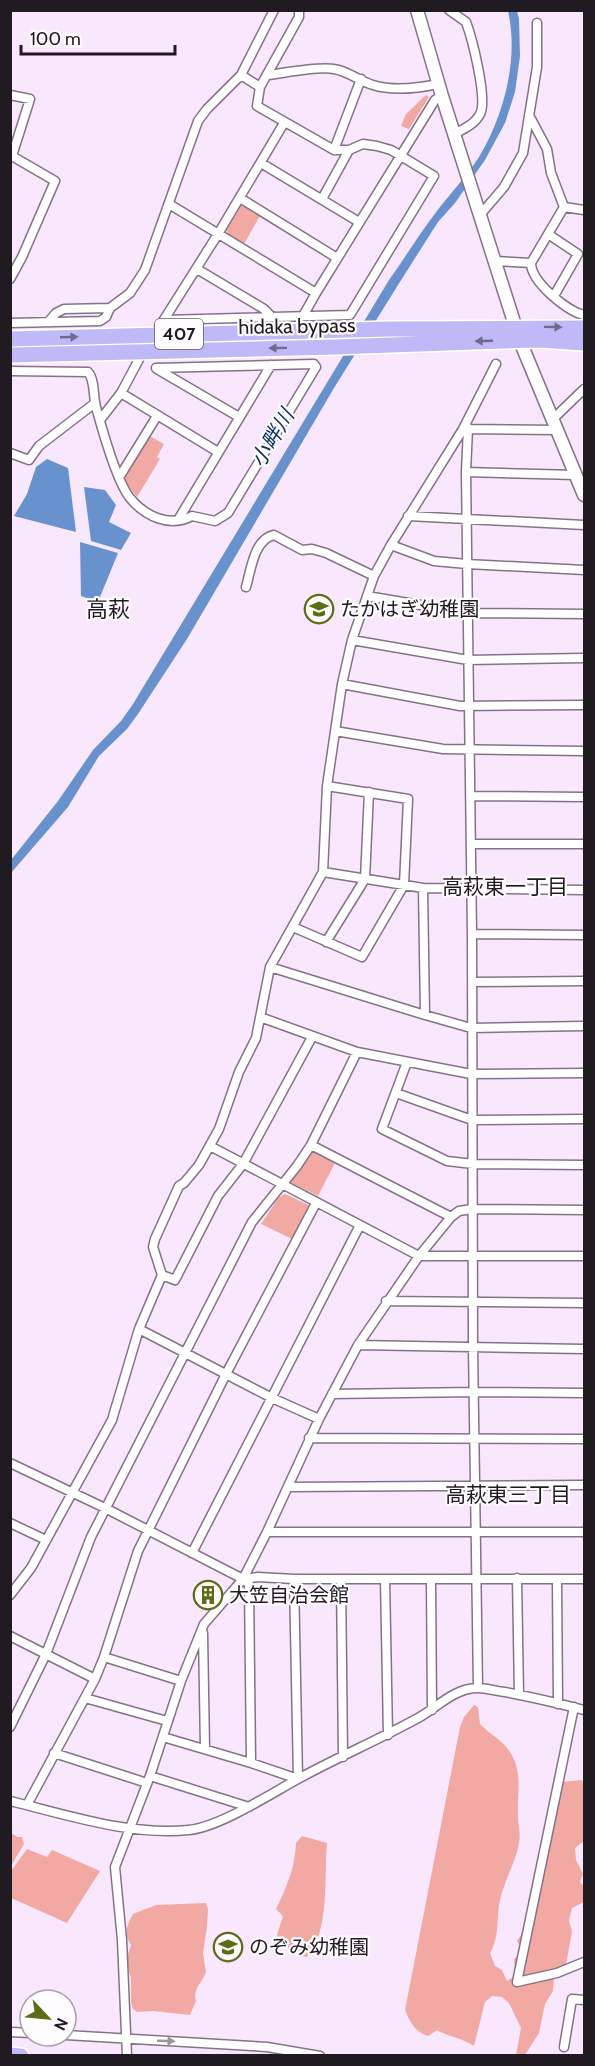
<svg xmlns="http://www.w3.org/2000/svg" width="595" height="2066" viewBox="0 0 595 2066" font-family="Cabin,'Noto Sans JP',sans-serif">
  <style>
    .green { fill: #f2a9a4 }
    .water { fill: #6892cd }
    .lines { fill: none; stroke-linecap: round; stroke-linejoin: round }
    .street-casing { stroke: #837386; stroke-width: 11 }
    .secondary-casing { stroke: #837386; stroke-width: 15 }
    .highway-casing { stroke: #fff; stroke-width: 18 }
    .street { stroke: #fff; stroke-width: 8 }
    .secondary { stroke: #fff; stroke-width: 12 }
    .highway { stroke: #bfb9f8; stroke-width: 15 }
    .oneway { fill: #706a8c }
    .oneway2 { fill: #9b989b }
    .labels { text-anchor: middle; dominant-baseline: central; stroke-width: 4.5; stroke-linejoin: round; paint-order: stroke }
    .shield { fill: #fefbff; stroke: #635e64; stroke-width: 1.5 }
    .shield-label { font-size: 18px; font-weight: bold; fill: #201a21 }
    .street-label { font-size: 20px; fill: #201a21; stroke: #fefbff }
    .poi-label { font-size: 20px; fill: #201a21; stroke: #fefbff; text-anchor: start }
    .water-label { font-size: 21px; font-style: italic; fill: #052f64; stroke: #fefbff }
    .neighbourhood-label { font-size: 21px; fill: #201a21; stroke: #fefbff }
    .quarter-label { font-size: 22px; fill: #201a21; stroke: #fefbff }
  </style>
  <rect width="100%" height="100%" fill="#f9e8fd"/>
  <path class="green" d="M426,95L429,97L409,129L401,126L406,114Z
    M245,205L261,214L244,244L228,234L226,230L240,206Z
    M148,435L164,444L157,457L160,459L137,497L126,483L124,476Z
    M311,1149L336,1161L318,1196L288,1181Z
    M285,1194L309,1205L292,1239L261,1224L279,1197Z
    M474,1705L478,1707L480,1724C489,1734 503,1740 510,1752C523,1772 517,1793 518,1815C518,1825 521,1833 519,1843C516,1862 504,1881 500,1900C496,1918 500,1937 490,1953L495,1966L502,1970L507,1981L514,1977L515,1972L514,1959L520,1954L521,1948L517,1941L526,1927L529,1897L540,1857L550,1844L551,1832L562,1782L581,1780L584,1783V1841L575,1848L576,1860L583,1874L580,1882L584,1886V1902L572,1908L569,1921L572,1931L566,1965L554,1978L553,1991L545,2004L539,2033L525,2055H516L521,2028L509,2003L502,1997L492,1996L485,2002L474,2046C462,2038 449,2037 437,2030L428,2036C415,2032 410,2022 405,2010L460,1727L464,1717Z
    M11,1833L17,1837H22L24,1844L11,1866Z
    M302,1836L327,1843C324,1875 330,1933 307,1957C293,1953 285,1948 277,1935L283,1916L276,1909C287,1887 295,1867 296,1843Z
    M27,1849L47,1857L52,1850L100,1871L67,1923L11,1898V1871Z
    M206,1903L208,1909L207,1927L203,1953L206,1972C203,1982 192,1989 196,2001L190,2015L153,2011L137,2012L133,2009L131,2002V1978L129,1972L127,1957L131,1945C123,1933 127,1926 133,1914L156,1905Z"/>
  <path class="water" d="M508,11H517L519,19L520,56L515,92L505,123L485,160L455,203L438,222L398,285L334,388L187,639L138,714L127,729L99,756L68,807L11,873V860L58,801L93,750L121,721L133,704L389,280C404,259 418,236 434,215C448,196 466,177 479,157C504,115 519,59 508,11Z
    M47,459L68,468L76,532L14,516L27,494L36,467Z
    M84,487L105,490L116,505L109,522L131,533L121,550L91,541Z
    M80,542L118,553L98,602L81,596Z"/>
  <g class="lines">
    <g class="street-casing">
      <path id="street" d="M449,10L466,22C472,38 488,100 480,114C475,124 464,129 454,134
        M241,75L260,87
        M268,75C285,73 318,66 334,69C348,71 359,81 373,85C392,91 419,88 438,84
        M10,95L30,99L12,156L55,181L22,257L10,279
        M529,115L547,149L551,173L564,207
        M334,150L361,79
        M261,163L359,222
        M240,198L337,258
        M322,199L349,150
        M169,204L316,293L435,100L442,96
        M480,215L504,187L523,153L537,67V23
        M548,234L578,254L554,296
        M494,261L531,263C531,282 567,311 584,315
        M531,263L564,207L584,210
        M197,269L264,309L271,316
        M303,316L316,293
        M164,320L350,315L434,176L391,150L377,146L363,144L349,150H334L257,106L260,87L299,17V10
        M49,321L56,313L64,309L110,308L130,293L145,270L198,121L207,109L241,75L274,10
        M10,323L100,321L106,317L110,308
        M153,337L218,234L284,123
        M157,369L239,417
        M10,371L88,372C95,380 93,396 96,407C102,429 117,482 130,498C145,516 169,528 192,516L215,521L228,513L316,367L314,364L156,368
        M121,393L218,452
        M553,419L584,389
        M100,420L121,393L144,350
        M468,428L466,472L472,934L473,1347L478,1688
        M463,429L558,430
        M10,453L29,460L39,446L95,403
        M466,472L576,475
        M120,476L157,416
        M408,516L584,525
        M178,520L271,365
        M391,545L434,561L467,564L584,570
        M246,587C251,570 254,539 274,535L302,550L312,549L326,553L374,576
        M367,596L468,613L584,614
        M352,640L468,660L584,658
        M342,684L460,706L584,705
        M335,731L443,749L584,751
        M471,796L584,797
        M471,844H584
        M323,872L423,888L584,890
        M423,888L425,1015
        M293,927L362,957L404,885L408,799L327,786
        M472,934L584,935
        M326,942L365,879L369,792
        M270,967L425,1015L471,1028L584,1026
        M472,982L584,981
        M260,1017L357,1052L471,1074L584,1073
        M407,1062L382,1129L447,1161L473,1164L584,1165
        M396,1093L472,1120L584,1119
        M311,1145L451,1217
        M210,1146L419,1256H584
        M162,1275L175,1280L218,1196L243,1164L312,1037
        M386,1301L584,1303
        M139,1329L272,1398L319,1419
        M358,1345L584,1349
        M332,1394L474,1392L584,1393
        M309,1438L584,1439
        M10,1463L105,1508L243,1579L258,1577L294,1579H584
        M288,1487L584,1485
        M10,1523L46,1540
        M267,1532H584
        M192,1553L360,1225
        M517,1578L519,1695
        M243,1579L249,1584L251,1763
        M341,1579L343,1757
        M385,1579L388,1735
        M431,1579L432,1710
        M557,1579L558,1704
        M10,1595L31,1568L112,1420L139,1329L162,1275L153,1247L155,1239L179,1186L184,1183L199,1165L219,1129L239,1072L256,1038L270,967L323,872L327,786L342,684L352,640L374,576L391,545L463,429L496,364
        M203,1633L205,1749
        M10,1636L95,1679
        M104,1657L181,1681
        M85,1698L167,1721
        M574,1707L517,1982L557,1973L584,1962
        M10,1727L46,1654L91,1537L252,1222L297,1166L311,1145L357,1052
        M163,1737L251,1763L298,1779L294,1579
        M54,1753L147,1783
        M150,1776L249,1807
        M10,1801C68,1815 130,1836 189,1830C219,1827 269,1795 296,1780C336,1758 378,1740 418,1718C438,1707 454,1688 478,1688C486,1688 496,1691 505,1692C531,1697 558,1703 584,1710
        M27,1805L95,1679L104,1657L138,1551L226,1374L316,1203
        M10,2032L30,2033
        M66,2035L267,2047L320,2056
        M564,2047L572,1999L584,2000
        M127,2056L122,1940L115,1867L150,1776L181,1681L204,1624L243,1579L267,1532L319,1419L358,1345L419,1256L451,1217L459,1211L472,1209L584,1210"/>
    </g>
    <g class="secondary-casing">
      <path id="secondary" d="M417,10L442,96L520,341L584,495"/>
    </g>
    <g class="highway-casing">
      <path id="highway" d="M10,339L389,329L584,328
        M10,355L336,347L503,341L540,340L584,343
        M10,2055L21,2056"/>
    </g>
    <use href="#street" class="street"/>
    <use href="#secondary" class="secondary"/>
    <use href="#highway" class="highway"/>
  </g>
  <defs><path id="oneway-solid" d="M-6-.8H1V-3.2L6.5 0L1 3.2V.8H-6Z" transform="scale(1.5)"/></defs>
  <g class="oneway">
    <use href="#oneway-solid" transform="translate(553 327) rotate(1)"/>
    <use href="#oneway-solid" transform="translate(69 337) rotate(-2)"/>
    <use href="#oneway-solid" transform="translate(484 341) rotate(178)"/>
    <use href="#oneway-solid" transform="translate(278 348) rotate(179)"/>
  </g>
  <use class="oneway2" href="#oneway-solid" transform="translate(166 2041) rotate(2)"/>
  <defs>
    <g id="school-ring" transform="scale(1.5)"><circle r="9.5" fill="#fefbff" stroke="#5e6c15" stroke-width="1.5"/><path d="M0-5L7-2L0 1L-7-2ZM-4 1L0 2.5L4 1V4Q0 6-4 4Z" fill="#5e6c15"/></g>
    <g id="building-ring" transform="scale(1.5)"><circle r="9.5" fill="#fefbff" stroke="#5e6c15" stroke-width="1.5"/><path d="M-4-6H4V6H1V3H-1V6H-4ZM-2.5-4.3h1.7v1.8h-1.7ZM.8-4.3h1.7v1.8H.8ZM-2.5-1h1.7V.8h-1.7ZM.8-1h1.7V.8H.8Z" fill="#5e6c15"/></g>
  </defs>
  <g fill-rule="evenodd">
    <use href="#school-ring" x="319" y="609"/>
    <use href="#building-ring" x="208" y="1595"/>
    <use href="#school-ring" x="228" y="1947"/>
  </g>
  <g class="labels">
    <rect class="shield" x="155" y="319" width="48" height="30" rx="4.5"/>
    <g class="shield-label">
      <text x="179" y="334">407</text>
    </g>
    <g class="street-label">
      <text transform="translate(297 326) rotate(-1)">hidaka bypass</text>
    </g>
    <g class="poi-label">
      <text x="340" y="609">たかはぎ幼稚園</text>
      <text x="229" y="1595">大笠自治会館</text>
      <text x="249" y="1947">のぞみ幼稚園</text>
    </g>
    <g class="water-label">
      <text transform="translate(272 438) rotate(-59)">小畔川</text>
    </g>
    <g class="neighbourhood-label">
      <text x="505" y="886">高萩東一丁目</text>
      <text x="508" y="1494">高萩東三丁目</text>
    </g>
    <g class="quarter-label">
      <text x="108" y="609">高萩</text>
    </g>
  </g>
  <rect width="595" height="2066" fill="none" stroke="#201a21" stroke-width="24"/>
  <g transform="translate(48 2018) rotate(116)"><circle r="28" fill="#fefbff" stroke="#a5a1a6" stroke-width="1.5"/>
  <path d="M0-4.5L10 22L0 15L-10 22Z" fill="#5e6c15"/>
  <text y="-9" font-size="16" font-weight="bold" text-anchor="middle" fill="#201a21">N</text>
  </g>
  <path d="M21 45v9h154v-9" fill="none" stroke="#201a21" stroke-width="3"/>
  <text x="30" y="45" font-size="18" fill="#201a21" stroke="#fefbff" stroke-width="4.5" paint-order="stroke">100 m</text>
</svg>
